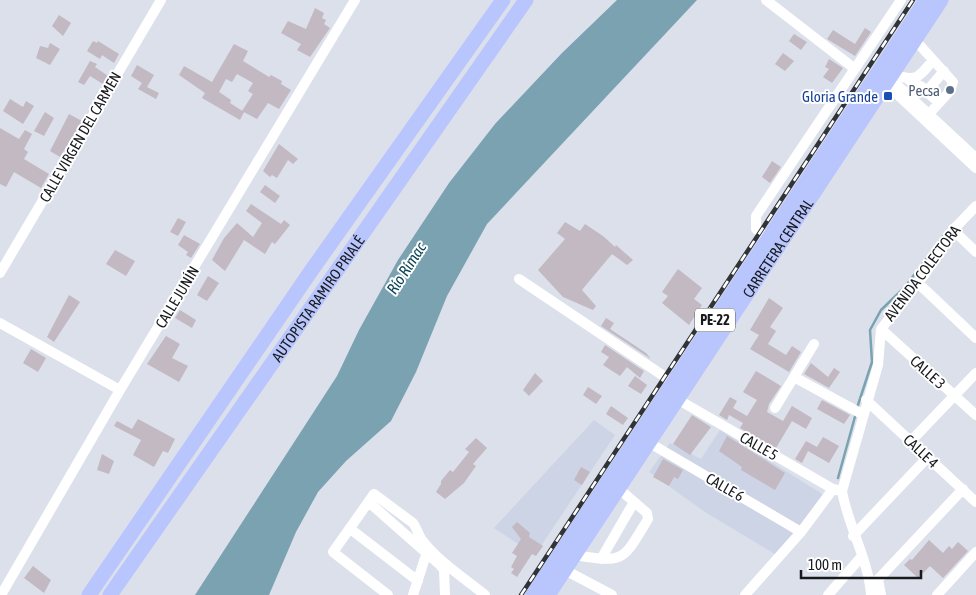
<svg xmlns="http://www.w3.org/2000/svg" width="976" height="595" viewBox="0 0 976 595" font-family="'Asap Condensed',sans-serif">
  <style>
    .built { fill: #ccd4e6 }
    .water { fill: #7aa2b1 }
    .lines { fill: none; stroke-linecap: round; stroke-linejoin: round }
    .stream { stroke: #7aa2b1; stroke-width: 2.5 }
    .building { fill: #c2b9c2 }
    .minor { stroke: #fff; stroke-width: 10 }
    .highway { stroke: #b9c6fe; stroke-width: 15 }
    .rail-casing { stroke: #303338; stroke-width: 4.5 }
    .rail { stroke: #fff; stroke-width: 2.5; stroke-dasharray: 8; stroke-linecap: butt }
    .service-dot { fill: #5c6f8a; stroke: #fff; stroke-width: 2 }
    .transit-dot { fill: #1a4fb4; stroke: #fff; stroke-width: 2 }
    .labels { text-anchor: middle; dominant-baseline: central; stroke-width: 4; stroke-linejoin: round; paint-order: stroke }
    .shield { fill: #fff; stroke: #5d5e61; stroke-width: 1 }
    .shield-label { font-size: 14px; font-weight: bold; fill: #17191d }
    .service-label { font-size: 15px; fill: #4e5e75; stroke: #fff; text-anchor: end }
    .transit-label { font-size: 15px; fill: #164399; stroke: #fff; text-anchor: end }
    .street-label { font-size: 15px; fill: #17191d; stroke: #fff }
    .water-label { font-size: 16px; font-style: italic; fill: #0a4455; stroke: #fff }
  </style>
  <rect width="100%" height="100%" fill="#dbe0eb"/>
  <path class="built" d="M594,420L615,435L535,555L494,528Z
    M720,430L827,497L775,554L705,512L649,472L670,443L701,459Z"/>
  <path class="water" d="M617,0H697L487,224L447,296L416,372L391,421L346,461L318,492L296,532L269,595H195L337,376L359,330L398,260L449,183L495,124L562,53Z"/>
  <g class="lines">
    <path class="stream" d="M857,408L872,362L870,330L881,310L905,287L945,234
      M838,478L856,413"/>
  </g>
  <path class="building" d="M315,8L324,13L322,18L326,20L324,24L330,28L310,57L297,50L301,44L281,33L288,21L306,29Z
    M59,15L71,23L63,36L52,26Z
    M865,28L871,32L855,56L827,39L833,30L855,44Z
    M794,34L807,42L801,50L789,41Z
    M93,41L97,43L98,41L119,54L114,63L102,55L100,59L87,51Z
    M50,43L60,49L50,65L36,58L40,46L48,48Z
    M234,44L248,51L243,61L269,77L271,75L282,81L281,84L291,90L279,109L268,103L257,119L242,111L253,94L248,91L253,83L237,74L232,82L226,79L219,92L231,100L230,103L244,112L240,120L202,98L205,93L179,75L184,66L212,82Z
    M783,53L794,61L785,71L775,64Z
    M829,59L843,68L832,83L823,77L829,69L825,67Z
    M90,61L97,64L95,67L108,76L103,84L90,76L84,85L78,82Z
    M137,65L154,75L147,87L159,93L156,99L138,89L142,83L131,76Z
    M10,99L23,107L26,101L34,106L23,124L3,111Z
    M45,112L54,118L44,136L34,131Z
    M69,114L82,121L60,157L50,151Z
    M0,128L19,139L25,130L32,134L24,149L28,152L24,159L49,174L41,188L14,172L6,187L0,184Z
    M279,144L298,159L293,164L288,160L277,178L272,175L270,177L263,171Z
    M772,161L781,167L770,183L762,177Z
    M265,185L280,196L275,203L260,192Z
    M251,204L281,224L284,220L290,225L275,244L272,242L265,254L244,240L225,271L212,260L224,238L237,223L253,237L262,223L246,211Z
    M178,218L186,222L178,236L170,232Z
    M565,222L580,231L585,224L603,236L615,247L616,245L633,260L627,265L612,254L586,285L582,290L596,306L593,310L563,297L538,270L565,239L557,233Z
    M184,235L200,244L191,258L186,255L188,252L178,245Z
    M115,250L135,261L126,276L106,264Z
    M678,269L702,288L694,299L702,305L689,325L662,303L668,296L662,292Z
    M208,276L219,283L207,301L197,295Z
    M69,295L80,302L54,342L47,337Z
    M769,298L783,308L770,327L776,331L768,344L786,355L792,346L801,352L789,372L750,349L759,335L750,330Z
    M180,310L196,320L192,328L175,318Z
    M606,318L614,323L610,329L646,353L651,359L601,326Z
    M166,336L180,344L172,358L188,366L179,382L147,364Z
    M605,345L644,371L640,378L627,367L620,376L603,365L609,357L601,352Z
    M31,349L46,358L38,372L23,363Z
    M811,363L828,377L834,368L840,372L829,388L804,374Z
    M756,371L781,386L769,404L767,412L783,421L792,406L812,418L806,429L792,421L776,448L740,428L743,423L729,415L727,420L719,415L730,397L737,401L733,408L747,416L757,400L743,392Z
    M535,373L543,381L529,396L523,390Z
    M635,376L647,385L641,394L628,386Z
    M588,387L602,396L596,404L583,395Z
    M822,400L850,415L844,424L817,409Z
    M611,406L628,418L623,425L606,414Z
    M692,415L711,427L690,455L673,444Z
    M138,419L175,439L168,453L163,451L154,467L133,455L141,440L114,426L117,421L132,429Z
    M727,436L785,473L775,490L741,470L742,467L719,451Z
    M823,437L839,446L829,463L808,451L802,463L795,459L806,441L817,447Z
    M476,438L487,448L473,464L476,466L464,483L445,499L436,492L441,484V481L450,470L453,472L469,452L465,449Z
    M102,454L114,461L109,474L97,470Z
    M663,459L683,470L678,479L674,477L669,486L653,477Z
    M581,467L590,472L582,485L574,480Z
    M517,522L530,533L529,537L543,546L536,556L532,554L517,577L511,573L514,569L511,567L517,556L512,553L521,539L512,527Z
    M929,540L943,553L949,546L952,549L958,542L968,551L943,578L930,566L918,578L904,565L910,559L912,560Z
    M33,566L51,580L44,593L24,578Z"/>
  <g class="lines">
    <path class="minor" d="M766,0L855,69
      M915,40L953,82L950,91L929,114
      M892,74C916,82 918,79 933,60
      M882,80L976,168
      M909,80L922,87L939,103
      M896,84L976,158
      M927,91L944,71
      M953,230L976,252
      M768,239L756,229V216L901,0
      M0,273L161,0
      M519,279L674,383
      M918,283L976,338
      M0,323L120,390
      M881,329L976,415
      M794,377L862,414
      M677,399L833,489L842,491
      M866,400L976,502
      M775,408L814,344
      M911,441L976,373
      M648,442L801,532
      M372,505L440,565L444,570L445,595
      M353,531L418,581
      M853,536L928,457
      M574,555C625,563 622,562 648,519L647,513L618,488
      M601,559L634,502
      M561,568L612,595
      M878,579L881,595
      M871,587L963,489
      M1,595L120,390L355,0
      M388,595L333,552L374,494L413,523C417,528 418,535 422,540C439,562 464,578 485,595
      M413,595L425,558
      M745,595L801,532L833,489
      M828,595L862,556
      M871,595C869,561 848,526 842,491L878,365L881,329L925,274L953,230L976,206
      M937,595L976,552"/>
    <g class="highway">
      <path d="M89,595L311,271L503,0"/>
      <path id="s1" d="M110,595L526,0"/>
      <path d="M533,595L926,0"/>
      <path id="s2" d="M548,595L941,0"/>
    </g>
    <g class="rail-casing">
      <path id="rail" d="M521,595L913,0"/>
    </g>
    <use href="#rail" class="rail"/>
  </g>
  <circle class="service-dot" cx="950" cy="90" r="5"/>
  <rect class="transit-dot" x="883" y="91" width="10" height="10" rx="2.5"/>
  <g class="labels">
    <rect class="shield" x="695" y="308.5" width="40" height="23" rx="4"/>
    <g class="shield-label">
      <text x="715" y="320">PE-22</text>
    </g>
    <g class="service-label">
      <text x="940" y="90">Pecsa</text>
    </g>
    <g class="transit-label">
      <text x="878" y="96">Gloria Grande</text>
    </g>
    <g class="street-label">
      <text transform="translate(80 137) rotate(-60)">CALLE VIRGEN DEL CARMEN</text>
      <text stroke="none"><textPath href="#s2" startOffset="416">CARRETERA CENTRAL</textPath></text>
      <text transform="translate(922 273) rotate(-53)">AVENIDA COLECTORA</text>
      <text transform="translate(177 297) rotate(-59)">CALLE JUNÍN</text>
      <text stroke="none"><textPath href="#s1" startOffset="362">AUTOPISTA RAMIRO PRIALÉ</textPath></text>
      <text transform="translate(928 372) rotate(42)">CALLE 3</text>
      <text transform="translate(759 446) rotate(30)">CALLE 5</text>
      <text transform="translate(921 451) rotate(43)">CALLE 4</text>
      <text transform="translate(725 487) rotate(30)">CALLE 6</text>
    </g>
    <g class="water-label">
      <text transform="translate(406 268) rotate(-57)">Río Rímac</text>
    </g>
  </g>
  <path d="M801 570v8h120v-8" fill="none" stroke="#17191d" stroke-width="2.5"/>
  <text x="808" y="570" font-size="15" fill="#17191d" stroke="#ffffff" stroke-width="4" paint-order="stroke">100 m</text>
</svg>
